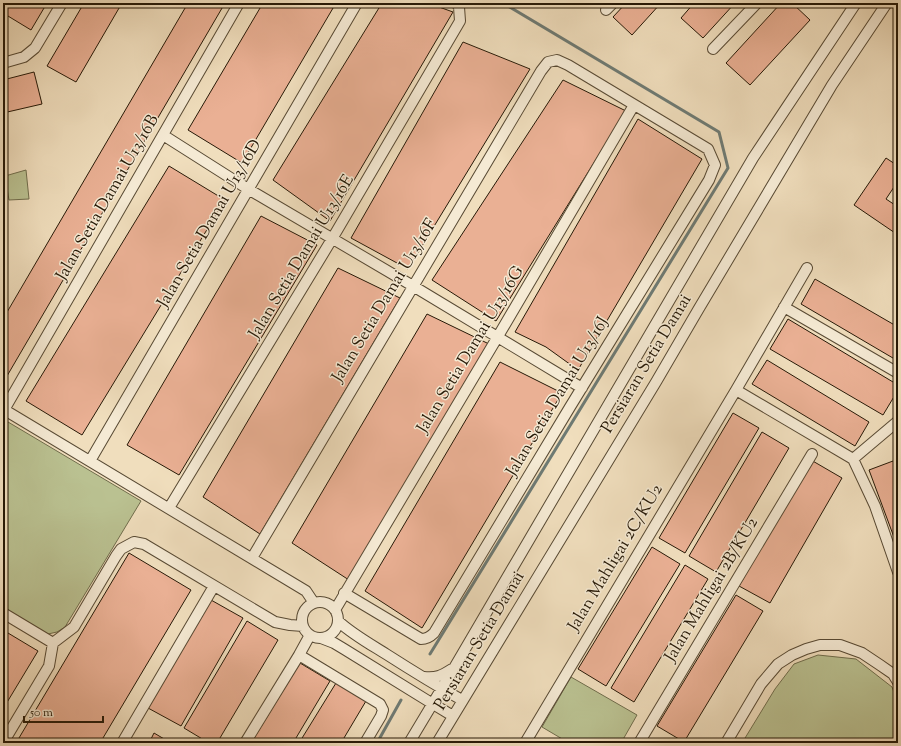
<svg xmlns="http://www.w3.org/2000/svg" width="901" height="746" viewBox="0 0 901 746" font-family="'Sorts Mill Goudy',serif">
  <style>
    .green { fill: #bac191; stroke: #706d4c }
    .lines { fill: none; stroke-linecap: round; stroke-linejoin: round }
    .stream { stroke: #6e7a73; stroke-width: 3 }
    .building { fill: #eab094; stroke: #261907 }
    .minor-casing { stroke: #584a34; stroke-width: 12 }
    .minor { stroke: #f5ead4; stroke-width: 10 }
    .labels { text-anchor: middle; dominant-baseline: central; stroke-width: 3; stroke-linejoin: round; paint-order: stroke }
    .street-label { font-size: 17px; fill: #261907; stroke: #f5ead4 }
  </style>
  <rect width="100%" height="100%" fill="#f0debd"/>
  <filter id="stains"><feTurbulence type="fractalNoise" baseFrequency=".005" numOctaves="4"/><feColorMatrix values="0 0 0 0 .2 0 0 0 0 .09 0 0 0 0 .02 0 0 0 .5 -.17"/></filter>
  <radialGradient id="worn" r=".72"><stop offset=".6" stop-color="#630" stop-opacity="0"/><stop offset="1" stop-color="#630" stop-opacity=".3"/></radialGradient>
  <path class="green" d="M26,170L29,199L9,200L5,176Z
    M3,419L141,501L65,627L57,632L48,634L3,607Z
    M818,655L856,659L892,687L898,703V743H742L775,689L794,664Z
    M571,677L637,715L621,743H569L542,727Z"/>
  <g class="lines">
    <path class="stream" d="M430,654L728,168L719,132L503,3
      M377,743L401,700"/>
  </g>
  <path class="building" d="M8,3H47L31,30L3,13Z
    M84,3H122L76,82L47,66Z
    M188,3H225L7,376L3,374V319Z
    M263,3H336L242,163L188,130Z
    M382,3H428L453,12L330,221L273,180Z
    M626,3H661L632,35L613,17Z
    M694,3H735L703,38L681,18Z
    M781,3H792L810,20L750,85L726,63Z
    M463,42L530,69L408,269L351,238Z
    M34,72L42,104L3,113V80Z
    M563,80L626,111L496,321L432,280Z
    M638,119L702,159L578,370L546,347L515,332Z
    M886,158L898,166V181L886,199L898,207V235L854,205Z
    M169,166L225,200L82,435L26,401Z
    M261,216L317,245L179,475L127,445Z
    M338,268L400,298L260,534L203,497Z
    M815,279L898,327V361L801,304Z
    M427,314L489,344L349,580L292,543Z
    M788,319L898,385V390L883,415L770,349Z
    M767,360L869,422L855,446L752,384Z
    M500,362L562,393L422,628L365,591Z
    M733,413L759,428L685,553L659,538Z
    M762,432L789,448L716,572L689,556Z
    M811,460L842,478L770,603L739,586Z
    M893,461L898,473V548L869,470Z
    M652,547L680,564L606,686L578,669Z
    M129,553L191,590L100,743H16Z
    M685,565L708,579L634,702L611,688Z
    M736,595L763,611L684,742L657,726Z
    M211,600L243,618L181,726L148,708Z
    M247,621L278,640L217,743H209L184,728Z
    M3,630L38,651L3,709Z
    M300,663L330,681L293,743H251Z
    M336,683L366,701L341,743H299Z
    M154,733L171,743H149Z"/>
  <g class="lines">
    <g class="minor-casing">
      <path id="minor" d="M606,10L613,3
        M713,49L757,3
        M3,63L24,57L35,48L62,3
        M163,135L248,189L413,286L582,388
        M784,307L898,373
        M736,390L853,459L875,506L898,572
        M3,409L306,591L314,603
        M4,410L239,3
        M853,459L898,421
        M90,461L357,3
        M169,508L332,239L460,21L459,7L456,3
        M252,558L541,71L548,62L557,60L568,65L708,149L715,165L709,180L570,407L434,633C430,637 427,639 421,639L344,593
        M302 620a18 18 0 1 1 36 0a18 18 0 1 1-36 0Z
        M335,610L497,338L634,105
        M3,613L53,643
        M338,621C352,634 370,644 386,654C411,670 437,686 462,700
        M321,638L334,643L344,649L433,704L453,716
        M299,655L380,704L383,710L381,716L365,743
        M424,677C437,678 441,676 452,669
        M3,743L49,666L53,643L74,627L116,556L121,549L134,542L144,544L275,622L290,625L303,626
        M122,743L214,586
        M245,743L299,655L310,635
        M409,743L454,668L753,158L856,3
        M437,743L656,382L698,310L832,85L887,3
        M525,743L736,390L807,268
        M639,743L812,454
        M726,743L761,684L778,664L792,655L806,649L820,645H840L862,653L880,665L893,674L898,682"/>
    </g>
    <use href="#minor" class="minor"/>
  </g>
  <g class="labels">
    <g class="street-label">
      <text transform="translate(108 198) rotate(-60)">Jalan Setia Damai U13/16B</text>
      <text transform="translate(210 224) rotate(-60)">Jalan Setia Damai U13/16D</text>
      <text transform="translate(302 257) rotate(-59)">Jalan Setia Damai U13/16E</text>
      <text transform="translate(385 301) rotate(-59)">Jalan Setia Damai U13/16F</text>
      <text transform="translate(471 350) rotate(-59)">Jalan Setia Damai U13/16G</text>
      <text transform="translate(647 364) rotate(-59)">Persiaran Setia Damai</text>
      <text transform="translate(558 397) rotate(-59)">Jalan Setia Damai U13/16J</text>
      <text transform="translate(616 558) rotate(-59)">Jalan Mahligai 2C/KU2</text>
      <text transform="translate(712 590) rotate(-59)">Jalan Mahligai 2B/KU2</text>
      <text transform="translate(480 641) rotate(-59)">Persiaran Setia Damai</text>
    </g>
  </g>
  <rect width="901" height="746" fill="none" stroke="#f0debd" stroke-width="16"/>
  <rect x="4" y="4" width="893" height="738" fill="none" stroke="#261907" stroke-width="2"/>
  <rect x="8" y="8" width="885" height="730" fill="none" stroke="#261907"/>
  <path d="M24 716v6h79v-6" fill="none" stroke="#261907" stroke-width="2"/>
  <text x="30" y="716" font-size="12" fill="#261907" stroke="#f5ead4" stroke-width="3" paint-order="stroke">50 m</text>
  <rect width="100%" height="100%" filter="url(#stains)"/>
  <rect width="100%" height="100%" fill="url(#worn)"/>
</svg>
